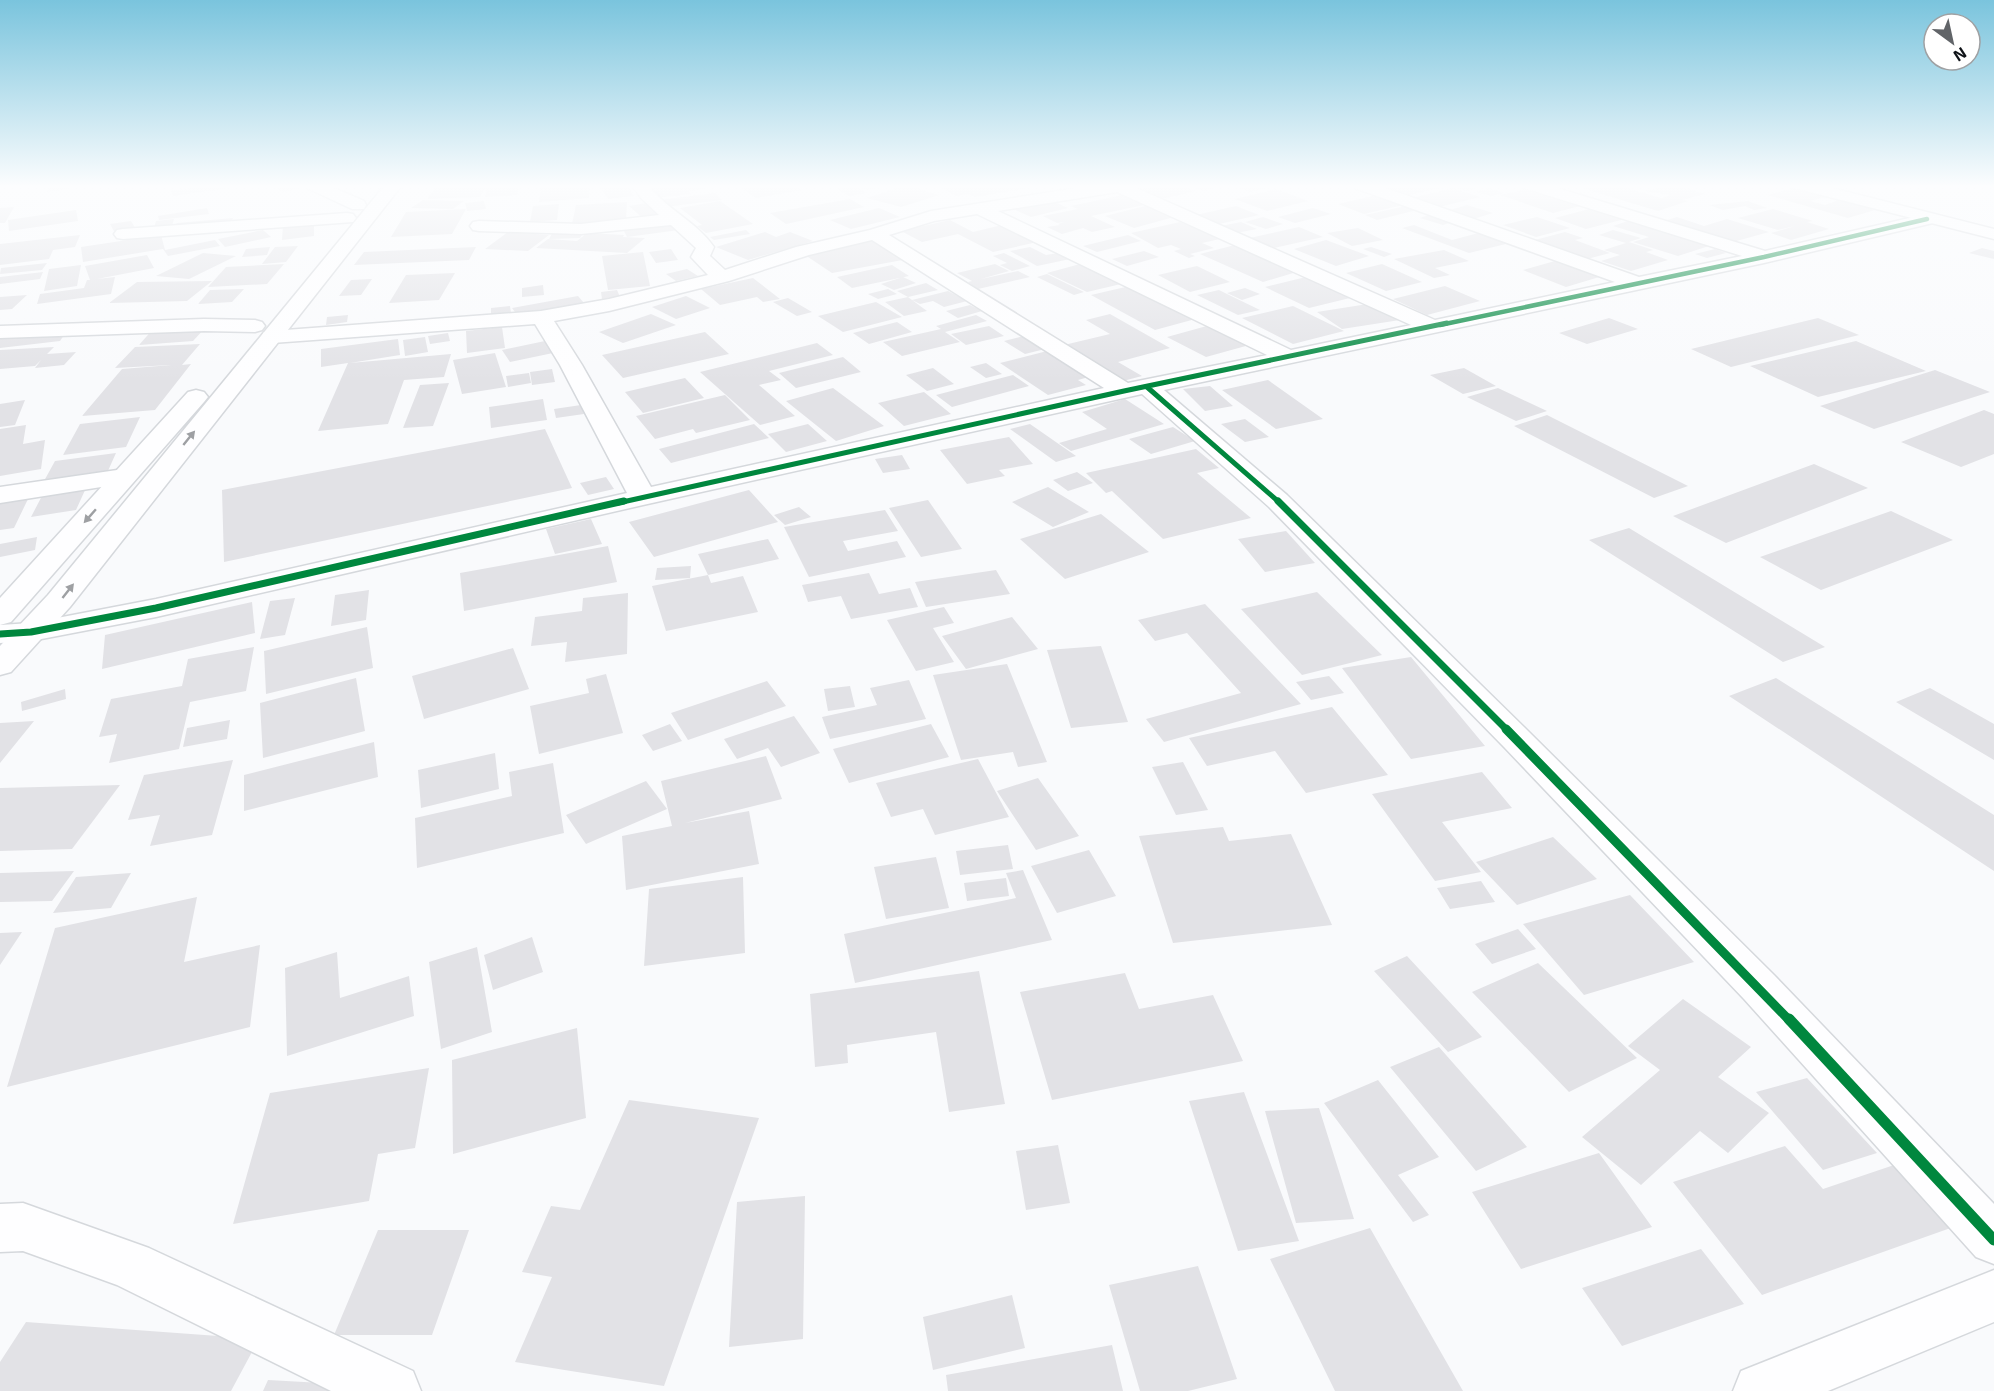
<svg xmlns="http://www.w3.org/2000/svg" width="1994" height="1391" viewBox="0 0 1994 1391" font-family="'Exo 2',sans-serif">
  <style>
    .building { fill: #e2e2e6 }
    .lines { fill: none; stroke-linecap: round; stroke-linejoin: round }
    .minor-casing { stroke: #d5d8dc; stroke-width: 3 }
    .tertiary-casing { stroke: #d5d8dc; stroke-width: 3 }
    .secondary-casing { stroke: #d5d8dc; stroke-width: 3 }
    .primary-casing { stroke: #d5d8dc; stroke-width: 3 }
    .minor { fill: #fefeff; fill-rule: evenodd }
    .tertiary { fill: #fefeff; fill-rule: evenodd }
    .secondary { fill: #fefeff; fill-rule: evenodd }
    .primary { fill: #fefeff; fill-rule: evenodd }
    .cycleway-far4-casing { stroke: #fff; stroke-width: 7 }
    .cycleway-far3-casing { stroke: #fff; stroke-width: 8 }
    .cycleway-far2-casing { stroke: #fff; stroke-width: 10 }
    .cycleway-far1-casing { stroke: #fff; stroke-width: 13 }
    .cycleway-casing { stroke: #fff; stroke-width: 15 }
    .cycleway-far4 { stroke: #00873e; stroke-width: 4.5 }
    .cycleway-far3 { stroke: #00873e; stroke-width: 5 }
    .cycleway-far2 { stroke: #00873e; stroke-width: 7 }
    .cycleway-far1 { stroke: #00873e; stroke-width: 9 }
    .cycleway { stroke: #00873e; stroke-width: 11 }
    .oneway { fill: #9ea0a3 }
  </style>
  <rect width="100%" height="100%" fill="#f9fafc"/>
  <path class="building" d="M47,185H85V186L47,192Z
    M210,185H228L230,188L173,196L171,191Z
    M291,185H305L308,186L283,192L276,188Z
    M437,185H487L480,197L427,199Z
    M519,185L517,195L485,197L487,187Z
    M590,185L589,198L539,202L541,186Z
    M599,185H627L634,196L608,199Z
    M646,185H705L708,188L689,191L691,194L655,198Z
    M757,185H795L802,190L756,198L741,188Z
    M854,185H887V186L867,190Z
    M906,185L939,195L901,207L867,198Z
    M936,185H1042V186L975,197L968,194L956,196Z
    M1160,185H1180L1196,191L1157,200L1134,191Z
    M1190,185H1218L1222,186L1204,191Z
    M1232,185H1259L1267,188L1250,192Z
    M1395,185H1438L1444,187L1410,195L1388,187Z
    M1488,185L1467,191L1448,186V185Z
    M1586,185H1616L1668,200L1662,198L1670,195L1645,191L1675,185L1705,194L1682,200L1688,201L1658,211L1578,187Z
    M854,186L867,193L849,196L837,189Z
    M1453,188L1480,197L1439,207L1412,198Z
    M1489,188L1504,193L1491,196L1476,192Z
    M1531,188L1584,205L1553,213L1500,195Z
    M1794,188L1825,197L1810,201L1825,205L1839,200L1875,210L1848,218L1768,195Z
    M1276,189L1308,201L1267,211L1235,199Z
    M715,193L722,200L665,207L659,200Z
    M1122,195L1144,205L1091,216L1115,227L1092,232L1083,228L1062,234L1047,227L1060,225L1058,224L1064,222L1057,223L1043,216L1078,209L1071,206Z
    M1377,195L1403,205L1364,214L1338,204Z
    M850,199L864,207L786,224L770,213Z
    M1048,199L1068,208L1031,217L1011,208Z
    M423,200L464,201L453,209L411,208Z
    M484,201L486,209L467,211L465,203Z
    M720,201L753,224L706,233L697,226L702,225L680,208Z
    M1748,201L1767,208L1754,210L1745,206L1723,210L1709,205Z
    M627,202L626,221L572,224L576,205Z
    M647,203L663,217L645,220L629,206Z
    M559,204L557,220L530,222L533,206Z
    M1467,205L1493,213L1473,219L1447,211Z
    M1145,206L1174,217L1134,228L1105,216Z
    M1236,206L1259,215L1219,224L1196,215Z
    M1406,206L1417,210L1377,220L1365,215Z
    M14,207L5,223H0V208Z
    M207,208L209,214L159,220L158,216Z
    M879,208L900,217L851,229L830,220Z
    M1313,208L1331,214L1295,223L1278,217Z
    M1593,208L1625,219L1586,229L1555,218Z
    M466,209L452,234L391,237L406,212Z
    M1773,209L1813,221L1807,222L1829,229L1791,240L1771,233L1795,226L1778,230L1738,218Z
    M76,210L78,221L9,231L8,220Z
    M1432,214L1455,221L1443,225L1420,218Z
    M1263,217L1283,224L1266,229L1245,222Z
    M1537,217L1570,228L1536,237L1503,225Z
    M1677,217L1704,226L1727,219L1769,232L1733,242L1664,221Z
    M233,218L230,224L173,228L177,223Z
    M174,219L171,229L153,231L156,221Z
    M950,220L973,232L1006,224L1042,241L993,252L958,234L922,242L901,231Z
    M1631,220L1712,245L1678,256L1633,242L1649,237L1613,226Z
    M131,221L137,231L116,235L110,224Z
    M314,222V236L282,240L283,226Z
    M674,222L679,230L627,237L623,229Z
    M1180,222L1220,239L1202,243L1214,248L1190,254L1195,256L1189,258L1174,251L1181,249L1171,245L1158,248L1131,233Z
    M1241,222L1257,229L1236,233L1221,226Z
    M1414,225L1452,240L1486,231L1514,242L1469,253L1402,228Z
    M1299,227L1323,237L1274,248L1250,238Z
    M1358,228L1383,240L1352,246L1327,233Z
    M263,230L271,237L225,247L218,239Z
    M746,230L750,234L714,240L710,237Z
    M1613,230L1641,238L1626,243L1599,235Z
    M508,232L549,235L528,251L485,249Z
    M553,232H584L580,238L549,239Z
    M765,232L776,237L790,232L813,241L748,260L716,247Z
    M1565,232L1583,238L1575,240L1610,253L1587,259L1535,240Z
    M587,233L624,235L623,237L645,238L627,253L536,248L548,239L577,241Z
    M80,235L75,247L53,250L49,259L0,265V244Z
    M161,235L165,250L215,240L220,246L168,256L163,249L83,262L81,247Z
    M1128,235L1141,241L1097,252L1083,246Z
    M876,240L908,259L832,273L805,255Z
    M1326,240L1369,256L1336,266L1294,249Z
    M1629,242L1653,250L1646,252L1668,260L1631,271L1601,261L1620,255L1604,250Z
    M1235,245L1300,271L1263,282L1200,254Z
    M298,246L286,262L262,264L275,247Z
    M270,247L267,255L242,257L246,249Z
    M476,247L469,260L354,265L364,252Z
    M1030,247L1046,255L1064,252L1075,258L1037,266L1010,251Z
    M1371,247L1392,254L1384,257L1363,249Z
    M1982,248L1994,251V259L1969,253Z
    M671,249L678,260L656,263L649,252Z
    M1715,249L1726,253L1707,258L1695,254Z
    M1444,250L1469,261L1435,268L1450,275L1434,278L1394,259Z
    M1144,251L1159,257L1127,266L1112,259Z
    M643,252L650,286L608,290L602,256Z
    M203,253L236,256L189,279L156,276Z
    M1004,253L1030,266L1012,271L1000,265L1007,263L993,256Z
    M147,255L154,268L97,279L115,277L111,294L37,304L40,294L84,288L87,280H90L85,266Z
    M1562,259L1606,275L1566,287L1523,270Z
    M47,263L42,270L0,274L1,268Z
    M284,264L267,284L208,287L226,267Z
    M995,264L1009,271L981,279L1018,271L1030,277L978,289L968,282L972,281L957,273Z
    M1080,264L1121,284L1087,292L1047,273Z
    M1382,264L1422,282L1386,291L1346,273Z
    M81,265L77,286L44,291L49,269Z
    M892,265L909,276L852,288L837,277Z
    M1197,266L1230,282L1190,292L1158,275Z
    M687,269L698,276L676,281L666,274Z
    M43,272L40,279L0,284V277Z
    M455,273L439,300L389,303L406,275Z
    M1047,274L1084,292L1074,295L1037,277Z
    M903,277L916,283L894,290L881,284Z
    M1306,277L1350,298L1309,308L1265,287Z
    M753,278L780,299L763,302L757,297L720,305L701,289Z
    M372,279L361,295L339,296L351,280Z
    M212,281L187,301L109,303L137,282Z
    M926,283L938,290L908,297L897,291Z
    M543,285L544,295L522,297V288Z
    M1134,285L1199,318L1155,330L1091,295Z
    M1445,286L1480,301L1427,315L1393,299Z
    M1245,288L1260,294L1242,300L1227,293Z
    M244,289L232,302L198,304L210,290Z
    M888,289L897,294L878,299L868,294Z
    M617,290L620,297L602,299L601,292Z
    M1219,290L1227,294L1260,310L1238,315L1197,295Z
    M948,291L967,301L944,307L933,301L920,304L912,300Z
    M27,295L12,309L0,310V297Z
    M578,296L584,303L518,316L512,308Z
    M686,296L710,308L676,319L652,307Z
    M908,297L912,300L927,311L904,316L885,302Z
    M788,298L812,312L797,316L773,302Z
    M876,302L902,317L843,332L818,316Z
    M1374,303L1400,320L1342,329L1317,312Z
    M970,305L982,311L958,318L946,311Z
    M510,306L511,313L491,316V308Z
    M1293,306L1338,328L1344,331L1293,344L1242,318Z
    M651,314L676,325L623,343L599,332Z
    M1110,314L1170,348L1118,362L1142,376L1123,381L1064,345L1110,334L1086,320Z
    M348,315L347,322L326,325L327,317Z
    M976,315L987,321L945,332L960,342L902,356L883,342L941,329L936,326Z
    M1609,318L1638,329L1587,344L1559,333Z
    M1818,318L1859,335L1731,367L1691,349Z
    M897,322L912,332L869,344L853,333Z
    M1214,324L1253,344L1206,357L1167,337Z
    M207,326L193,341L139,345L154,328Z
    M989,326L1004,336L966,345L951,334Z
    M502,327L505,348L467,353L466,331Z
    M66,332L60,341L0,348V339Z
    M705,332L729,354L623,378L602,355Z
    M448,333L450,341L430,344L428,336Z
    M1024,336L1045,349L1025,354L1004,341Z
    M425,337L428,352L405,356L403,340Z
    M398,339L400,355L350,363L451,354L444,377L404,380L388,424L318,431L348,363L321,367V349Z
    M545,341L553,353L510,362L502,350Z
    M1856,341L1926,371L1818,397L1750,366Z
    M817,343L833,355L769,371L781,380L759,385L795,416L760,425L700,372Z
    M200,344L182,365L191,364L155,410L82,416L122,369L171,365L115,368L135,347Z
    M54,347L47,354L76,352L64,365L35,368L41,360L35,366L0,369V350Z
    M1051,350L1092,376L1078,380L1086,385L1048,395L1000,363Z
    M495,353L506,387L462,394L453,360Z
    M843,357L861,372L796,388L779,373Z
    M986,363L1002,374L986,378L970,367Z
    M933,368L954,384L927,391L906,375Z
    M1464,368L1496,386L1463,394L1430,375Z
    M552,369L555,382L532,385L530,372Z
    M1935,370L1990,392L1874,429L1820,406Z
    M529,373L531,383L508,387L506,376Z
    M1013,375L1029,386L952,407L936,395Z
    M685,378L704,398L643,413L625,392Z
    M1268,380L1323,419L1276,429L1222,390Z
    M449,383L433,426L403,428L420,385Z
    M1210,386L1233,406L1205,411L1183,389Z
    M833,388L884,426L836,441L786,401Z
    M1498,388L1547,411L1516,421L1467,397Z
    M924,392L951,414L904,426L878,403Z
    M725,395L750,420L696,433L693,429L655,439L636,416Z
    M543,399L547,420L491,428L489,407Z
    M1125,399L1164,424L1071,451L1059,443L1107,429L1082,412Z
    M25,400L15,425L0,427V404Z
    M581,405L584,414L556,418L554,409Z
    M1984,410L1994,414V454L1961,467L1901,442Z
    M1547,415L1688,486L1654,498L1514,426Z
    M140,417L126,447L63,455L80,424Z
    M1245,419L1269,437L1245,442L1221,424Z
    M754,424L769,438L671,463L659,449Z
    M808,424L827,441L786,452L768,434Z
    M1030,424L1076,456L1056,462L1010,429Z
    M26,425L23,444L45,440L41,469L0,476V429Z
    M1173,427L1195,441L1151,454L1129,439Z
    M545,429L572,488L224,562L222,490Z
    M1009,437L1033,464L999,470L1005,476L967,484L940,450Z
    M1196,449L1219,468L1197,473L1251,518L1163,539L1112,491L1106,493L1086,473Z
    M116,453L107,473L44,481L55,461Z
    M902,455L910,469L883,473L875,459Z
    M1814,464L1868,488L1726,543L1673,516Z
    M1077,472L1093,483L1068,491L1053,480Z
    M606,477L614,489L588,495L580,483Z
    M1048,487L1089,512L1053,527L1012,502Z
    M86,488L76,510L31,517L43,494Z
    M749,490L778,522L654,557L629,522Z
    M28,499L14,528L0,530V503Z
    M928,500L962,549L921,557L889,508Z
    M799,507L811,517L785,525L774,515Z
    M885,510L898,531L843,541L848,551L897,541L906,557L809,577L784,527Z
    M1891,511L1953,540L1821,590L1760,557Z
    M1101,514L1149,552L1065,579L1020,539Z
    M591,519L602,544L555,554L546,529Z
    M1629,528L1825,647L1783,662L1589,540Z
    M1286,531L1315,563L1265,572L1238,539Z
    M37,537L35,550L0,557V544Z
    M768,539L779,559L708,575L698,554Z
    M608,546L617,582L464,611L460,573Z
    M691,566L690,578L655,580L657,568Z
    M996,570L1010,594L926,607L915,582Z
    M869,573L879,594L910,588L918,607L851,619L841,596L808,602L802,585Z
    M708,575L711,583L743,576L758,612L666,631L652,586Z
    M369,590L366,620L331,626L335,595Z
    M1317,592L1382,655L1302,675L1241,609Z
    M628,593L627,654L565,662L567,642L531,646L535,617L582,611L583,598Z
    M295,598L285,635L260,639L270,601Z
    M252,602L255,633L102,669L105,635Z
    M1205,604L1301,704L1164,742L1146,719L1241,693L1187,633L1155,641L1138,620Z
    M944,607L954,623L933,628L954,662L916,671L887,620Z
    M1012,617L1038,649L966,669L942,636Z
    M367,627L373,668L266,694L264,651Z
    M1101,646L1128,722L1071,728L1047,650Z
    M254,647L246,691L190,702L179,749L109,763L117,734L99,737L111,699L182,686L188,659Z
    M513,648L529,689L424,719L412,676Z
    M1411,657L1485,746L1411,759L1342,668Z
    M1007,664L1047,762L1018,767L1013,752L961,760L933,675Z
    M606,674L623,733L539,754L530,706L589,693L586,679Z
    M1329,676L1344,693L1311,700L1296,682Z
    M356,678L365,731L263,758L260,703Z
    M1776,678L1994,815V871L1729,696Z
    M909,680L926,719L830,739L822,717L877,705L870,688Z
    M767,681L786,706L688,740L671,713Z
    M850,686L855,707L828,711L824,689Z
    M1930,688L1994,724V760L1896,702Z
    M65,689L66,699L22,711L21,702Z
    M1332,707L1388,775L1306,793L1275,751L1207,766L1189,738Z
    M794,716L820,753L781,767L768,748L737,759L724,739Z
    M230,720L227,739L183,747L187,728Z
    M34,721L0,763V723Z
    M670,724L682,741L653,751L642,735Z
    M931,724L949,757L849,783L833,749Z
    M374,742L378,777L244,811V775Z
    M495,753L499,789L421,808L418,770Z
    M766,756L782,799L685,823L749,811L759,864L626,890L622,836L672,826L661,781Z
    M978,759L1009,817L935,835L923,809L891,817L876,783Z
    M233,760L212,835L150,846L160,815L128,820L144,775Z
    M1183,762L1208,810L1176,815L1152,767Z
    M553,763L564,833L417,868L415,818L512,796L509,772Z
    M1482,772L1512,808L1442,822L1481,872L1435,881L1372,794Z
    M1038,778L1079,836L1036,850L997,791Z
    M646,781L667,809L586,844L566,815Z
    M120,785L72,849L0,851V788Z
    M1223,827L1229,841L1291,834L1332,925L1173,943L1139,836Z
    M1553,837L1597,879L1517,905L1476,862Z
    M1008,845L1013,869L960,875L956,851Z
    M1089,850L1116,896L1057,913L1031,866Z
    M936,857L949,908L886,919L874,867Z
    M1023,870L1052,940L855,983L844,934L1016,898L1006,873Z
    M74,871L52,901L0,902V873Z
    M131,873L111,908L53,913L76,877Z
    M743,877L745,953L644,966L649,889Z
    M1006,878L1009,896L967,901L964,883Z
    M1481,881L1495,902L1450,909L1437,888Z
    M1630,895L1694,962L1584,995L1523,924Z
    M197,897L184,962L260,945L250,1027L7,1087L55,928Z
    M1518,929L1536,949L1492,964L1475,944Z
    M22,932L0,965V933Z
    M532,937L543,972L493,990L484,955Z
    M477,947L492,1032L441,1049L429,962Z
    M337,952L340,998L409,976L414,1016L287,1056L285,968Z
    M1407,956L1482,1037L1448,1052L1374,971Z
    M1538,963L1637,1058L1569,1092L1472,992Z
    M979,971L1005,1104L949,1112L936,1032L847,1045L848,1063L815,1067L810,994Z
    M1125,973L1139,1009L1213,995L1243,1061L1052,1100L1020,992Z
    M1683,999L1751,1047L1718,1077L1769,1113L1728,1153L1700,1131L1641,1185L1582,1137L1660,1070L1628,1046Z
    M577,1028L586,1118L453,1154L452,1060Z
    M1439,1047L1527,1147L1476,1171L1390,1067Z
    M429,1068L415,1148L378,1154L369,1201L233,1224L270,1093Z
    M1807,1078L1877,1153L1823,1170L1756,1092Z
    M1378,1080L1439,1157L1398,1175L1429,1215L1413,1222L1324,1103Z
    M1244,1092L1299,1241L1238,1251L1189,1101Z
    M629,1100L759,1118L664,1386L515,1362L552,1277L522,1272L551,1206L580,1210Z
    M1319,1108L1354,1219L1296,1223L1265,1111Z
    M1058,1145L1070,1203L1026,1210L1016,1151Z
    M1785,1146L1823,1189L1900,1163L1959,1225L1762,1295L1673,1182Z
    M1599,1153L1652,1227L1521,1269L1472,1192Z
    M805,1196L803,1339L729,1347L737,1202Z
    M1370,1228L1463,1391H1335L1270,1259Z
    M378,1230H469L432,1335H334Z
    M1701,1249L1744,1304L1622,1346L1582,1288Z
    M1198,1266L1237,1379L1188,1391H1140L1109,1285Z
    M1012,1295L1025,1348L933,1370L923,1317Z
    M26,1322L259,1339L231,1391H0V1362Z
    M1112,1345L1123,1391H948L946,1375Z
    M268,1380L376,1386L374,1391H263Z"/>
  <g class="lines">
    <g class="minor-casing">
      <path id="minor" d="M305,185H327L364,201L366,205L364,209H352L307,188Z
        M632,185H648C667,210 697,222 714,247L710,256L725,270L796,247L870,230L931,211L1096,185H1135L1134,187L1435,320L1615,282L1355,188L1353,185H1377L1639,277L1742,256L1524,188L1522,185H1547L1765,251L1927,214L1933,215L1936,219L1933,223L1764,263L1164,390L1287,495L1528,731L1774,975L1994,1204V1264L1976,1257L1744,999L1504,747L1269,507L1142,394L643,505L156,617L31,641L0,643V625L31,623L156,599L627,493L560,365L535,324L272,343L264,342L261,337L264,332L272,331L541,311L609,299L708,275L691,257L696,248L671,225L581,234L479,231L473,230L470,226L473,222L479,221L581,224L659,215L641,198ZM1117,192L1411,325L1291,350L998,211ZM977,214L1267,355L1128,383L889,235L934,221ZM872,240L1104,388L651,487L582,365L554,321L609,311L729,281L809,255Z
        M347,213L353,214L356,218L353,222L123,239L117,238L114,234L117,230L123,229Z
        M124,469L133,472L137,477L133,482L0,503V487Z
        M23,1203L149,1248L413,1371L421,1391H331L117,1285L23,1251L0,1252V1204Z"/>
    </g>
    <g class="tertiary-casing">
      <path id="tertiary" d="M204,319L255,320L262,322L265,326L262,330L255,332L204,331L0,338V326Z
        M1994,1270V1322L1828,1391H1733L1741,1371Z"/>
    </g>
    <g class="secondary-casing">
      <path id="secondary" d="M1792,185H1820L1994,229V239L1794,188Z"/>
    </g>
    <g class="primary-casing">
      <path id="primary" d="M385,185H402L70,607L11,672L0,675V646L48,595Z
        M196,390L204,392L208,397L204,402L11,622L0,625V598L188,392Z"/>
    </g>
    <use href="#minor" class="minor"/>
    <use href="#tertiary" class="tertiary"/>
    <use href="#secondary" class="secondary"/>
    <use href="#primary" class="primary"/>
    <g class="cycleway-far4-casing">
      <path id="cycleway-far4" d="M1440,325L1764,257L1927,219"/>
    </g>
    <g class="cycleway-far3-casing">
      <path id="cycleway-far3" d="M1147,387L1280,503
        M618,503L1124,391L1447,323"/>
    </g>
    <g class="cycleway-far2-casing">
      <path id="cycleway-far2" d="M1278,501L1507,730
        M0,634L31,632L156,608L624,501"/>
    </g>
    <g class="cycleway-far1-casing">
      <path id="cycleway-far1" d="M1506,729L1790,1021"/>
    </g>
    <g class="cycleway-casing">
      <path id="cycleway" d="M1789,1019L1994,1240"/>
    </g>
    <use href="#cycleway-far4" class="cycleway-far4"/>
    <use href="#cycleway-far3" class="cycleway-far3"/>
    <use href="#cycleway-far2" class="cycleway-far2"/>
    <use href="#cycleway-far1" class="cycleway-far1"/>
    <use href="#cycleway" class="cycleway"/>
  </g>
  <defs><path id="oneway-solid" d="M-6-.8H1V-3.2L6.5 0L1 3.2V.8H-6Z" transform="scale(1.5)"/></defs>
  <g class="oneway">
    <use href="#oneway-solid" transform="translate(189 438) rotate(-51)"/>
    <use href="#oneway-solid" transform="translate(90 516) rotate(131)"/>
    <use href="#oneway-solid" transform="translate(68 591) rotate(-52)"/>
  </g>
  <linearGradient id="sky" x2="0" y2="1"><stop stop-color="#7ac4dd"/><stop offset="0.49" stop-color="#fcfdfe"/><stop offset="1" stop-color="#fcfdfe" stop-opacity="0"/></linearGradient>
  <rect width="1994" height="380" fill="url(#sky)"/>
  <g transform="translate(1952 42) rotate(147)"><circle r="28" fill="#ffffff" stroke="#9fa1a3" stroke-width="1.5"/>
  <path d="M0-4.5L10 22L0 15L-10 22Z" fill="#616468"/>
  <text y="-9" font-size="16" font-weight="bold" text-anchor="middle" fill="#0f1318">N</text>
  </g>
</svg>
